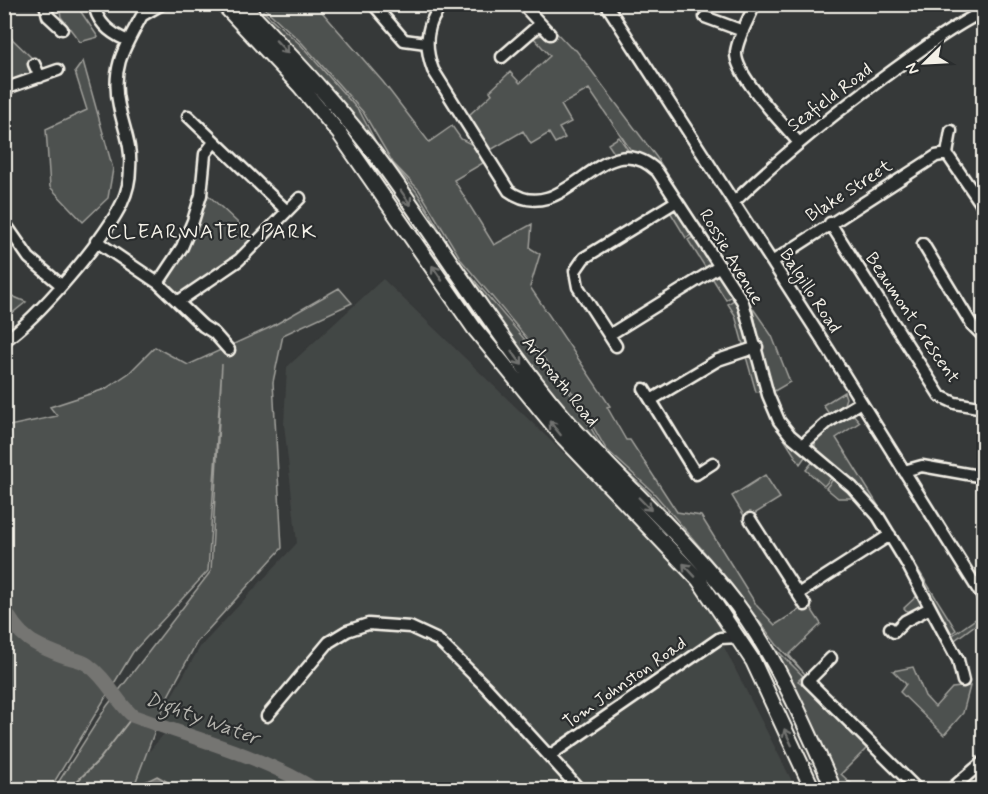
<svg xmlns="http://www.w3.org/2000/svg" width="988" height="794" viewBox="0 0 988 794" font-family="Mynerve,sans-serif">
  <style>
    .built { fill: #434645 }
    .green { fill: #4e514f; stroke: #a1a19c; stroke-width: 1.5 }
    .water { fill: #757572; stroke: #a8a7a1; stroke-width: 1.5 }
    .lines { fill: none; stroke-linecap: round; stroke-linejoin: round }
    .stream { stroke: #a8a7a1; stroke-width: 2 }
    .river { stroke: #757572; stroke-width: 14 }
    .minor-casing { stroke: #f4f1e8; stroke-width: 15 }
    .major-casing { stroke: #f4f1e8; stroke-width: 18 }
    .minor { stroke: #2a2d2e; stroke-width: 10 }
    .major { stroke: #2a2d2e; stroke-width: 14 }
    .oneway { stroke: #71726f }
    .labels { text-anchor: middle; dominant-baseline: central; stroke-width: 4.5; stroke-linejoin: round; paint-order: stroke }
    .street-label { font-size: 18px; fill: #f4f1e8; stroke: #2a2d2e }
    .water-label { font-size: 20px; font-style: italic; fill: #b4b3ad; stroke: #2a2d2e }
    .quarter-label { font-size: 21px; letter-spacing: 1.5px; fill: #f4f1e8; stroke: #2a2d2e }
  </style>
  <rect width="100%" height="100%" fill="#363939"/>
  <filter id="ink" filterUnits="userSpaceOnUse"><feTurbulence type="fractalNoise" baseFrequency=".0167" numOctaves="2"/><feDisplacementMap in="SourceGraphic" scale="12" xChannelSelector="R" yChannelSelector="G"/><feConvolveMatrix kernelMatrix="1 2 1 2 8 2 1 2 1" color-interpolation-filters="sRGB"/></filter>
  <g filter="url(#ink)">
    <path class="built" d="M383,279L659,545L688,576L726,630L723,645L796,789L116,790L164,734L168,702L200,647L297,543L284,424L287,367Z"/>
    <path class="green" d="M59,5H80L79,9L98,37L80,42L61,17Z
      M261,5H316L383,82L429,142L452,126L461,139L473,145L483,163L454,180L494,245L532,224L530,248L540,254L530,287L610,406L607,407L626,440H630L677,512L701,516L757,606L775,625L808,604L821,624L789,655L805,674L777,645L729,581L653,492L606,449L576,397L462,261L419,190L393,163L363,112L302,43Z
      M526,5H530L570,47L576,50L657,158L725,263L722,265L658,168L645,157L632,152L589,89L561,105L571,122L559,128L565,138L555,143L549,133L531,144L523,131L489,151L468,116L492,94L490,91L510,72L520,83L550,56L533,37L542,35L546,38L552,32Z
      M263,11L301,45L360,112L379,148L417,192L459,262L574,398L604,451L651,494L715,568L774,647L803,676L798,681L809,689L868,747L841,774L857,789H841L764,639L544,388L377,152L259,15Z
      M4,31L35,61L31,74L4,85Z
      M83,61L113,169L108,198L83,222L50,187L46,129L87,110L75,72Z
      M619,137L628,150L614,153L608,144Z
      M205,192L254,238L224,267L180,296L163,282Z
      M674,209L679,211L694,233L686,238L669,210Z
      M696,235L712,260L710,268L707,270L688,240Z
      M717,275L723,277L734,295L726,300L711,276Z
      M339,288L352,303L283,335L273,382L282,548L197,642L168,696L136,781V789H54L107,706L211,571L222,364L208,571L133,652L50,789H5L4,427L57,416L50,407L105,389L129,373L155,347L188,365L271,327Z
      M5,293L26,302L5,319Z
      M737,298L752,340L744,348L735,315L728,304Z
      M752,307L772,336L790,382L771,393Z
      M745,353L753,355L764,391L756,392Z
      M844,392L846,398L844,404L829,414L823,405Z
      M852,413L860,422L836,438L956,630L949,635L886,523L815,449V441L834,424Z
      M772,420H775L807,454L800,464Z
      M815,459L833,476L824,486L806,470Z
      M765,475L780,498L746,519L732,496Z
      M835,477L858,498H838L826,488Z
      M917,596L924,607L909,614L904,608Z
      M983,614V619L952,642L950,637Z
      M913,667L925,696L935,707L952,688L970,686L963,713L944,735L900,692L906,684L893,671Z"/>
    <path class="water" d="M157,776L180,789H144L145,782Z"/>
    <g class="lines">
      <path class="stream" d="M68,790L99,760L133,716"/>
      <path class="river" d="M4,607C18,638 36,646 66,657C73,659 82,660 88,665C107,678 116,701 133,716C195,739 260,755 316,790"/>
      <g class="minor-casing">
        <path id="minor" d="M45,4L48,16L62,29
          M94,4C97,23 110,33 126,40
          M373,4L404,40L426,43
          M443,4C425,24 424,46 433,70L509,191C565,231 603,120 657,171L743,302L768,395L779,421L790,435L852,487L878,516L906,562L958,660L963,681
          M522,4L550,34
          M606,4L830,352L984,599
          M755,4C749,19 738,36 736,52C734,75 783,123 798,142
          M970,4L984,26
          M143,15L162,4
          M705,17L743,31
          M502,57L540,24
          M34,64L40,77
          M4,89L58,70
          M188,116L287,211
          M947,154L951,131
          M734,202C784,153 836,112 892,71C921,50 952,27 984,11
          M4,222L29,258L61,285
          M830,223L940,396L955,403L984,408
          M96,241L158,283L203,326L214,333L229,350
          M923,244L972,325L984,337
          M772,262L936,156L947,154L984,208
          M158,283L182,247L193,221L201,195L205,154L214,142
          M179,301L239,260L300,198
          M609,335L720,266
          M4,341C38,318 104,240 122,203C127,192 130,180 130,168C132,145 123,127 119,106C109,62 130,40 148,4
          M616,346L578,287L575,271L584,258L677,201
          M644,389L696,474L713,463
          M651,400L718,360L757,347
          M802,445L828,422L861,402
          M904,471L922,466L984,477
          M750,519L805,605
          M798,594L890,535
          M890,628L894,632L905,621L930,608
          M831,658L808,681L918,790
          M267,716L329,642L347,631L368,624L410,627L438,640L486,687L580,790
          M549,756L720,638L739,637
          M950,790L984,761"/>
      </g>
      <g class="major-casing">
        <path id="major" d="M223,4L300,86L339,133L474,328L563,437L699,580L753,661L813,790
          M242,4C292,57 343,110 386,169C438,241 485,317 540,388C600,466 678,527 737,605C778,660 806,727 834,790"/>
      </g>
      <use href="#minor" class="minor"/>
      <use href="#major" class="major"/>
    </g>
    <defs><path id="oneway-shaft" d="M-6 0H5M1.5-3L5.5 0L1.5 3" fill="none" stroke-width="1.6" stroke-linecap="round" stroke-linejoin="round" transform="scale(1.5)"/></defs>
    <g class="oneway">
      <use href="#oneway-shaft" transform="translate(282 47) rotate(47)"/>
      <use href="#oneway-shaft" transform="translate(406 198) rotate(55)"/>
      <use href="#oneway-shaft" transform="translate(437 273) rotate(-124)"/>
      <use href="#oneway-shaft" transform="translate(517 358) rotate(53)"/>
      <use href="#oneway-shaft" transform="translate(555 428) rotate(-129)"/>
      <use href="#oneway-shaft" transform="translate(645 504) rotate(46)"/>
      <use href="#oneway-shaft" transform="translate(689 570) rotate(-133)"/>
      <use href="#oneway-shaft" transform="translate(788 737) rotate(-115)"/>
    </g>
  </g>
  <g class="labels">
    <g class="street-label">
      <text transform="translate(830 98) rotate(-37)">Seafield Road</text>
      <text transform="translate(849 191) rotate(-33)">Blake Street</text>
      <text transform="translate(731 257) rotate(59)">Rossie Avenue</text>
      <text transform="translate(810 291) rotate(57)">Balgillo Road</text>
      <text transform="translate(912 318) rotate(56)">Beaumont Crescent</text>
      <text transform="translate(560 382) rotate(51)">Arbroath Road</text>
      <text transform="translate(625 683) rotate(-35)">Tom Johnston Road</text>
    </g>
    <g class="water-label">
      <text transform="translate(202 719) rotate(20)">Dighty Water</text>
    </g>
    <g class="quarter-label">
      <text x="212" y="232">CLEARWATER PARK</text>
    </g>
  </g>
  <rect width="988" height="794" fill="none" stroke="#2a2d2e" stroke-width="24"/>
  <rect x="12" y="12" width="964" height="770" fill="none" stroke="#f4f1e8" stroke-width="2" filter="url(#ink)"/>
  <g transform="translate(925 63) rotate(246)" stroke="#2a2d2e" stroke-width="4.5" paint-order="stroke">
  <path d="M0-4.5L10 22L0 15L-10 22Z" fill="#f4f1e8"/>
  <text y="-9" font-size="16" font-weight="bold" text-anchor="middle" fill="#f4f1e8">N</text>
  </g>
</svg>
